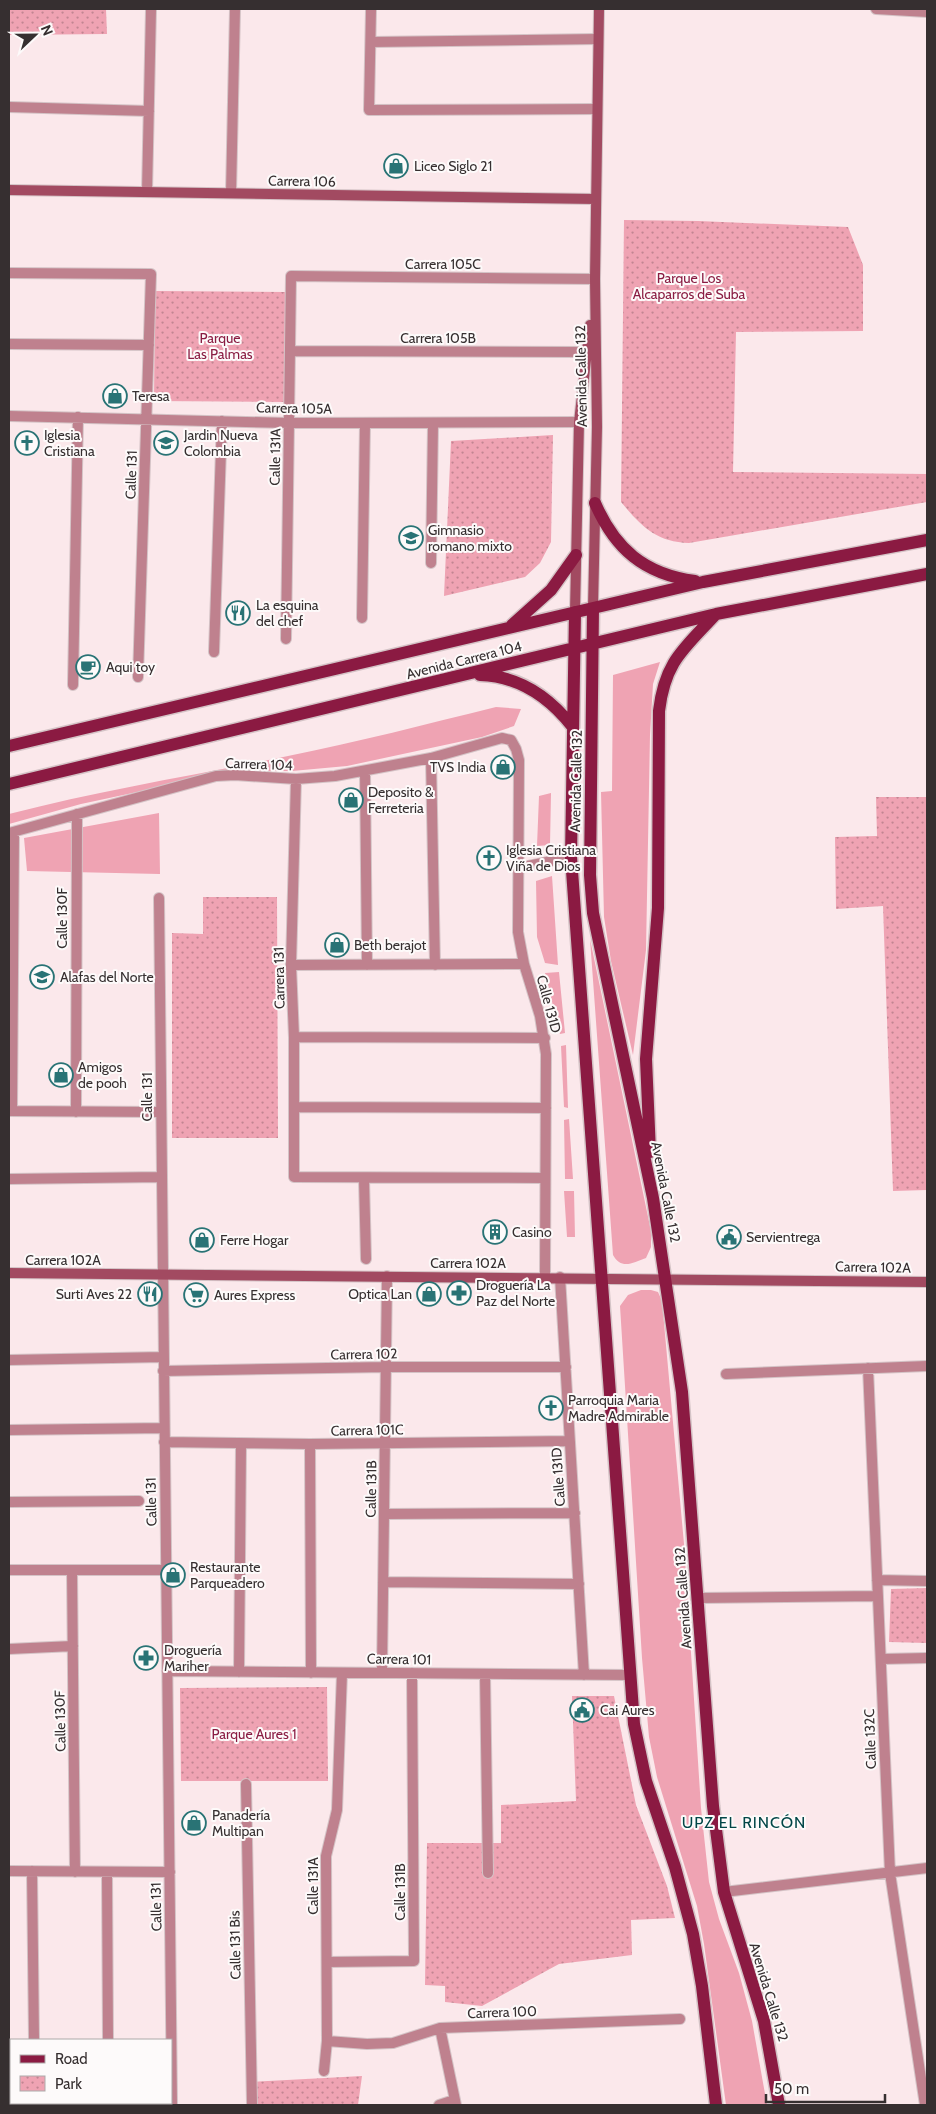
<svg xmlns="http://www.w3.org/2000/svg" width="936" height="2114" viewBox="0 0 936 2114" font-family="Cabin,sans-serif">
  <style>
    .grass { fill: #efa3b3 }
    .park { fill: url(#park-dots) }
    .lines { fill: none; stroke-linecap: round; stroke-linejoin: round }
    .street-casing { stroke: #d4c3c6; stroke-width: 12 }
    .secondary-casing { stroke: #d4c3c6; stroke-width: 12 }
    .primary-casing { stroke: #d4c3c6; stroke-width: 15 }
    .street { stroke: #bf818e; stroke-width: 10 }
    .secondary { stroke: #a24a61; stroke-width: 10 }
    .primary { stroke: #8b1a42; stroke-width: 12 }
    .labels { text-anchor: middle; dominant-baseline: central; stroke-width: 4; stroke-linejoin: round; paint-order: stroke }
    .poi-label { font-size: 14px; fill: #362f30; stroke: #fdfafa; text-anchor: start }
    .street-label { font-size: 14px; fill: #362f30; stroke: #fdfafa }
    .park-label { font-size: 14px; fill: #8a1d43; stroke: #fdfafa }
    .quarter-label { font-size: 16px; letter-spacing: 1px; fill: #024647; stroke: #fdfafa }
  </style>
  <defs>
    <pattern id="park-dots" width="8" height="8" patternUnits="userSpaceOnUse" patternTransform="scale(1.25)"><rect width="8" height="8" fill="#efa3b3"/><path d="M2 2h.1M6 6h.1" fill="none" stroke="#c28592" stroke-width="1.8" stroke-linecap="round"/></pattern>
  </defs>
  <rect width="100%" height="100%" fill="#fbe8eb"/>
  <path class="grass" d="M660,662L653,684L650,735L646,950L633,1055L611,961L604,917L601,792L612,791L613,675Z
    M496,707L521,709L514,726L482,737L347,766L292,771H236L81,804L9,824V814C101,790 195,775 288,756C358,742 427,724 496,707Z
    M551,793L550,845L537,846L539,796Z
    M159,813L160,874L27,871L24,838Z
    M552,876L558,965L545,963L537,937L536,881Z
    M590,939L651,1231V1247L646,1258C633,1263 621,1270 613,1255Z
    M559,972L565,1033L560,1034L545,973Z
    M566,1045L568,1108L564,1107L561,1046Z
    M569,1119L573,1179H565L564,1120Z
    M564,1191H574L575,1237H567Z
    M641,1290H651L658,1292L662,1301L684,1544L701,1808L709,1882L719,1919L739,1973L752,2021L767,2105H726L704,1944L697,1906L657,1777L649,1737L642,1658L620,1306L628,1295Z"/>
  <path class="park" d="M9,9H106L107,34L9,35Z
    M624,220L698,221L848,227L863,265V331L736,332L733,472L927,474V502L689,543C656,542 641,526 621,502Z
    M155,291L285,292V402L154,401Z
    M553,435L551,542L540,563L525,577L444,596L451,441Z
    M876,797H927V1190L893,1191L883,906L836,909L835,837L877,836Z
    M203,897H277L278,1138H172V933L203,934Z
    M927,1588V1643L889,1642L891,1589Z
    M327,1687L328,1781H181L180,1688Z
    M572,1696H614L636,1805L667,1886L675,1918L631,1920L632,1955L559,1964L482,2006L445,2002V1986L425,1985L427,1843H501V1805L576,1801Z
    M362,2076L358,2105H252L251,2082Z"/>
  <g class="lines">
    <g class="street-casing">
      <path id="street" d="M371,9L369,110L597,109
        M876,9L927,12
        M371,42L597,39
        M9,107L149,111
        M147,192L151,9
        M231,193L235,9
        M9,273L151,274L138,677
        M9,344L149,345
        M290,351L587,352
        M9,416L289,423L579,422
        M431,563L433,423
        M362,618L365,423
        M286,639L291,276L595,279
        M214,652L222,421
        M73,685L78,417
        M431,758L435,965
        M365,771L367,965
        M296,779L291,965L294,1037V1177L545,1178
        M9,833L216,776L235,775L296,779L335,776L431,758L502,738L511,740L516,749L519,760L518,932L524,964L540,1016L546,1054L545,1277
        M518,868L571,857
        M159,898L172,2105
        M291,965L524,964
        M294,1037L545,1038
        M294,1107L546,1108
        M9,1111L161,1112
        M12,1111L14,832
        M76,1112L77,814
        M9,1179L161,1177
        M364,1179L366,1259
        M560,1277L584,1675
        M9,1360L163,1357
        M868,1368L890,1873L925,2105
        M163,1371L386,1367H566
        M726,1374L927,1366
        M9,1430L164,1428
        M164,1442L310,1444L570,1441
        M310,1444L311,1673
        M9,1502L139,1501
        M384,1514L575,1513
        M9,1570H166
        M72,1570L75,1872
        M877,1580L927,1581
        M383,1582L579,1584
        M698,1598L878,1596
        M9,1649L73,1646
        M881,1659L927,1658
        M167,1671L630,1675
        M239,1672L241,1444
        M382,1672L387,1276
        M485,1674L488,1873
        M246,1784L252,2105
        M9,1871L170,1872
        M32,1871L34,2040
        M107,1872L108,2040
        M724,1892L927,1868
        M327,1962L414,1961L412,1673
        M440,2028L456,2105
        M327,2041L367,2044L393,2043L440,2028L680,2019
        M324,2071L327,2041L326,1856L337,1810L342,1673
        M35,2103V2105
        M109,2103V2105
        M439,2105L454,2100"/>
    </g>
    <g class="secondary-casing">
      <path id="secondary" d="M9,190L596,199
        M593,608L597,427L595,279L599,9
        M575,612L579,422L590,325
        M9,1273L927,1282"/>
    </g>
    <g class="primary-casing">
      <path id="primary" d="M595,503C615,549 644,574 695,581
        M593,608L590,875L593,913L653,1198L682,1392L713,1806L724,1892L764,2021L779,2105
        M575,612L571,857L634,1724L646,1781L675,1867L693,1934L702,1986L716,2105
        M512,625L551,590L576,555
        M480,675C519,676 549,697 572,726
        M9,746L703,582L927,540
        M9,784L716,614L927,574
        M650,1152L646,1059L658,908L659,711C665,661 684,649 716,614"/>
    </g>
    <use href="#street" class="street"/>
    <use href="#secondary" class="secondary"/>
    <use href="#primary" class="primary"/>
  </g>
  <defs>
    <g id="shop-ring" transform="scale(1.25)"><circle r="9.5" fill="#fdfafa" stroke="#297375" stroke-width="1.5"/><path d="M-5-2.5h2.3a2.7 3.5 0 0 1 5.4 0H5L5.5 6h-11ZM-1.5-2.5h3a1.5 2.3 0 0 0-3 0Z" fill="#297375"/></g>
    <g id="church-ring" transform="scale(1.25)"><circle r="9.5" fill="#fdfafa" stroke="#297375" stroke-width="1.5"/><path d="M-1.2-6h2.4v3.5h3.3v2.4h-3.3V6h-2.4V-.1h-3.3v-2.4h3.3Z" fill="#297375"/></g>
    <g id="school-ring" transform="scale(1.25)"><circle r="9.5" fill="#fdfafa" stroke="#297375" stroke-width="1.5"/><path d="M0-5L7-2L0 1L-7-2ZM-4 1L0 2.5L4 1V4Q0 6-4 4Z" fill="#297375"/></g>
    <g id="university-ring" transform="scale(1.25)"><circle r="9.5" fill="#fdfafa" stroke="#297375" stroke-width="1.5"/><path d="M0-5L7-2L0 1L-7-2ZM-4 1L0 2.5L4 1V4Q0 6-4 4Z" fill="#297375"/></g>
    <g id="restaurant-ring" transform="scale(1.25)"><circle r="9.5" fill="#fdfafa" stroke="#297375" stroke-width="1.5"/><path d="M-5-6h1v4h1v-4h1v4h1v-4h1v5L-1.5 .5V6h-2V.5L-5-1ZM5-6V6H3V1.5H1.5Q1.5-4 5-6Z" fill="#297375"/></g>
    <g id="cafe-ring" transform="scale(1.25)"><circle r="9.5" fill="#fdfafa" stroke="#297375" stroke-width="1.5"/><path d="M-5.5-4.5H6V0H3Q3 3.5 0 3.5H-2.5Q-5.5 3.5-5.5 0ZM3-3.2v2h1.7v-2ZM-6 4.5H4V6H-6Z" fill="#297375"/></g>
    <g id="building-ring" transform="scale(1.25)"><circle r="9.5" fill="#fdfafa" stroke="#297375" stroke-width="1.5"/><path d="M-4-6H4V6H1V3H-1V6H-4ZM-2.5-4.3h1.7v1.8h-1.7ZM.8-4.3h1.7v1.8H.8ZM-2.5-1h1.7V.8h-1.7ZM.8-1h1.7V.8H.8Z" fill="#297375"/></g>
    <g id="civic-ring" transform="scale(1.25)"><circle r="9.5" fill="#fdfafa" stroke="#297375" stroke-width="1.5"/><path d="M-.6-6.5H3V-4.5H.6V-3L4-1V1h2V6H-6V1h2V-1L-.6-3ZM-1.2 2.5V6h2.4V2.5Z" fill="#297375"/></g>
    <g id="pharmacy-ring" transform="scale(1.25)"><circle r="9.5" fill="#fdfafa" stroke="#297375" stroke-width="1.5"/><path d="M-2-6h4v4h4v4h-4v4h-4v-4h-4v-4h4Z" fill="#297375"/></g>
    <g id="supermarket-ring" transform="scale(1.25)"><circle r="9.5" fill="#fdfafa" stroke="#297375" stroke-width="1.5"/><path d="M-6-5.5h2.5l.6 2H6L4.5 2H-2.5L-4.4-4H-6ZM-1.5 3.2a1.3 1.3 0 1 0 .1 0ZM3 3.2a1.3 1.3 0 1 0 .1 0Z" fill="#297375"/></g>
  </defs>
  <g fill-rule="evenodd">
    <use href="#shop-ring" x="396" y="166"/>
    <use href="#shop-ring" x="115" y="396"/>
    <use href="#church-ring" x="27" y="443"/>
    <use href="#school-ring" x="166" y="443"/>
    <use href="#university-ring" x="411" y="538"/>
    <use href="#restaurant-ring" x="238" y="613"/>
    <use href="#cafe-ring" x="88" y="667"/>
    <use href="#shop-ring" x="503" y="767"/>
    <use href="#shop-ring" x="351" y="800"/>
    <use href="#church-ring" x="489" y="858"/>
    <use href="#shop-ring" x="337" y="945"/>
    <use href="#school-ring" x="42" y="977"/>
    <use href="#shop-ring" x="61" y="1075"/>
    <use href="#building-ring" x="495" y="1232"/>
    <use href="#civic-ring" x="729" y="1237"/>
    <use href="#shop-ring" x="202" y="1240"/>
    <use href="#pharmacy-ring" x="459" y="1293"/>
    <use href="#restaurant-ring" x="150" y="1294"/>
    <use href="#shop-ring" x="429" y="1294"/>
    <use href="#supermarket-ring" x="196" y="1295"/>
    <use href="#church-ring" x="551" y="1408"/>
    <use href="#shop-ring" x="173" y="1575"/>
    <use href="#pharmacy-ring" x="146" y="1658"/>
    <use href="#civic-ring" x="582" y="1710"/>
    <use href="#shop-ring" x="194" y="1823"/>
  </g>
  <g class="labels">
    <g class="poi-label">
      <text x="414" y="166">Liceo Siglo 21</text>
      <text x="132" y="396">Teresa</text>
      <text x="44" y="435">Iglesia<tspan x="44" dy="16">Cristiana</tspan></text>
      <text x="184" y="435">Jardin Nueva<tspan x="184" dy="16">Colombia</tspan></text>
      <text x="428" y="530">Gimnasio<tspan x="428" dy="16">romano mixto</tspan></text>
      <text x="256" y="605">La esquina<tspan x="256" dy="16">del chef</tspan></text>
      <text x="106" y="667">Aqui toy</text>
      <text x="486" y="767" text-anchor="end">TVS India</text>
      <text x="368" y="792">Deposito &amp;<tspan x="368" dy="16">Ferreteria</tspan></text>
      <text x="506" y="850">Iglesia Cristiana<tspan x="506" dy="16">Viña de Dios</tspan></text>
      <text x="354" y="945">Beth berajot</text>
      <text x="60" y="977">Alafas del Norte</text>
      <text x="78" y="1067">Amigos<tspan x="78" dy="16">de pooh</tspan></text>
      <text x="512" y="1232">Casino</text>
      <text x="746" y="1237">Servientrega</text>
      <text x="220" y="1240">Ferre Hogar</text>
      <text x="476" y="1285">Droguería La<tspan x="476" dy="16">Paz del Norte</tspan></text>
      <text x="132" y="1294" text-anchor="end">Surti Aves 22</text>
      <text x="412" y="1294" text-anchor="end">Optica Lan</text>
      <text x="214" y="1295">Aures Express</text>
      <text x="568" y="1400">Parroquia Maria<tspan x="568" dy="16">Madre Admirable</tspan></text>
      <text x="190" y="1567">Restaurante<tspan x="190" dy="16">Parqueadero</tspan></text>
      <text x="164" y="1650">Droguería<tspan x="164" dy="16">Mariher</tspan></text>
      <text x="600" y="1710">Cai Aures</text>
      <text x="212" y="1815">Panadería<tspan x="212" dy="16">Multipan</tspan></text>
    </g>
    <g class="street-label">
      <text transform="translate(302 181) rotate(1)">Carrera 106</text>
      <text x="443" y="264">Carrera 105C</text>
      <text x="438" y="338">Carrera 105B</text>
      <text transform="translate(581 376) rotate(-91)">Avenida Calle 132</text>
      <text transform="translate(294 408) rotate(1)">Carrera 105A</text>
      <text transform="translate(275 457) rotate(-89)">Calle 131A</text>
      <text transform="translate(131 475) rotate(-88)">Calle 131</text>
      <text transform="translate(464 660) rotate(-14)">Avenida Carrera 104</text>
      <text transform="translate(259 764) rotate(2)">Carrera 104</text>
      <text transform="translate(576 781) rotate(-89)">Avenida Calle 132</text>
      <text transform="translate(62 918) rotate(-90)">Calle 130F</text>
      <text transform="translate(279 978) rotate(-91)">Carrera 131</text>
      <text transform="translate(549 1004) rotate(75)">Calle 131D</text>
      <text transform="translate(147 1097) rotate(-90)">Calle 131</text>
      <text transform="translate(666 1192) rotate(79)">Avenida Calle 132</text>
      <text x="63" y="1260">Carrera 102A</text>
      <text x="468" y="1263">Carrera 102A</text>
      <text transform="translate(873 1267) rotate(1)">Carrera 102A</text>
      <text transform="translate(364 1354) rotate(-1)">Carrera 102</text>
      <text transform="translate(367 1430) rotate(-1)">Carrera 101C</text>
      <text transform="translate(558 1477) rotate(-94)">Calle 131D</text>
      <text transform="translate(371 1489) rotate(-89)">Calle 131B</text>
      <text transform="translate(151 1502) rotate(-91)">Calle 131</text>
      <text transform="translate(683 1598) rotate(-94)">Avenida Calle 132</text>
      <text transform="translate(399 1659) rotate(1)">Carrera 101</text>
      <text transform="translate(60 1721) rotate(-91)">Calle 130F</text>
      <text transform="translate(870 1739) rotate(-92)">Calle 132C</text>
      <text transform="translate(313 1886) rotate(-90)">Calle 131A</text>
      <text transform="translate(400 1892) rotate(-90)">Calle 131B</text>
      <text transform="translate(156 1907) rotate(-91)">Calle 131</text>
      <text transform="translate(235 1945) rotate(-91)">Calle 131 Bis</text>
      <text transform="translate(769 1992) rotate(73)">Avenida Calle 132</text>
      <text transform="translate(502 2012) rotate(-2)">Carrera 100</text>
    </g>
    <g class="park-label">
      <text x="689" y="278">Parque Los<tspan x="689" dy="16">Alcaparros de Suba</tspan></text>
      <text x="220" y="338">Parque<tspan x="220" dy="16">Las Palmas</tspan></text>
      <text x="254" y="1734">Parque Aures 1</text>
    </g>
    <g class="quarter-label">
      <text x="744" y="1822">UPZ EL RINCÓN</text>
    </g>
  </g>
  <rect width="936" height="2114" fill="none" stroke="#362f30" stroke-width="20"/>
  <rect x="10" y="2039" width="162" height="65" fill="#fdfafa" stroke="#ada9a9"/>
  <rect x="20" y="2055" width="25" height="8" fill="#8b1a42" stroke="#ada9a9"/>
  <text x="55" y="2064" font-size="15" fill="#362f30">Road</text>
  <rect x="20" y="2076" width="25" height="15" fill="url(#park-dots)" stroke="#ada9a9"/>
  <text x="55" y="2089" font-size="15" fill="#362f30">Park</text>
  <g transform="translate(35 35) rotate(68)" stroke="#fdfafa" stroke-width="4" paint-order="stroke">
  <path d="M0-4L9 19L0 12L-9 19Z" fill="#362f30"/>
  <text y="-8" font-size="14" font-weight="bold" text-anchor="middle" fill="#362f30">N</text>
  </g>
  <path d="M766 2094v8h119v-8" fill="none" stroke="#362f30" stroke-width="2.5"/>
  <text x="774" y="2094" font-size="15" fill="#362f30" stroke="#fdfafa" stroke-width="4" paint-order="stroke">50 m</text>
</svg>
